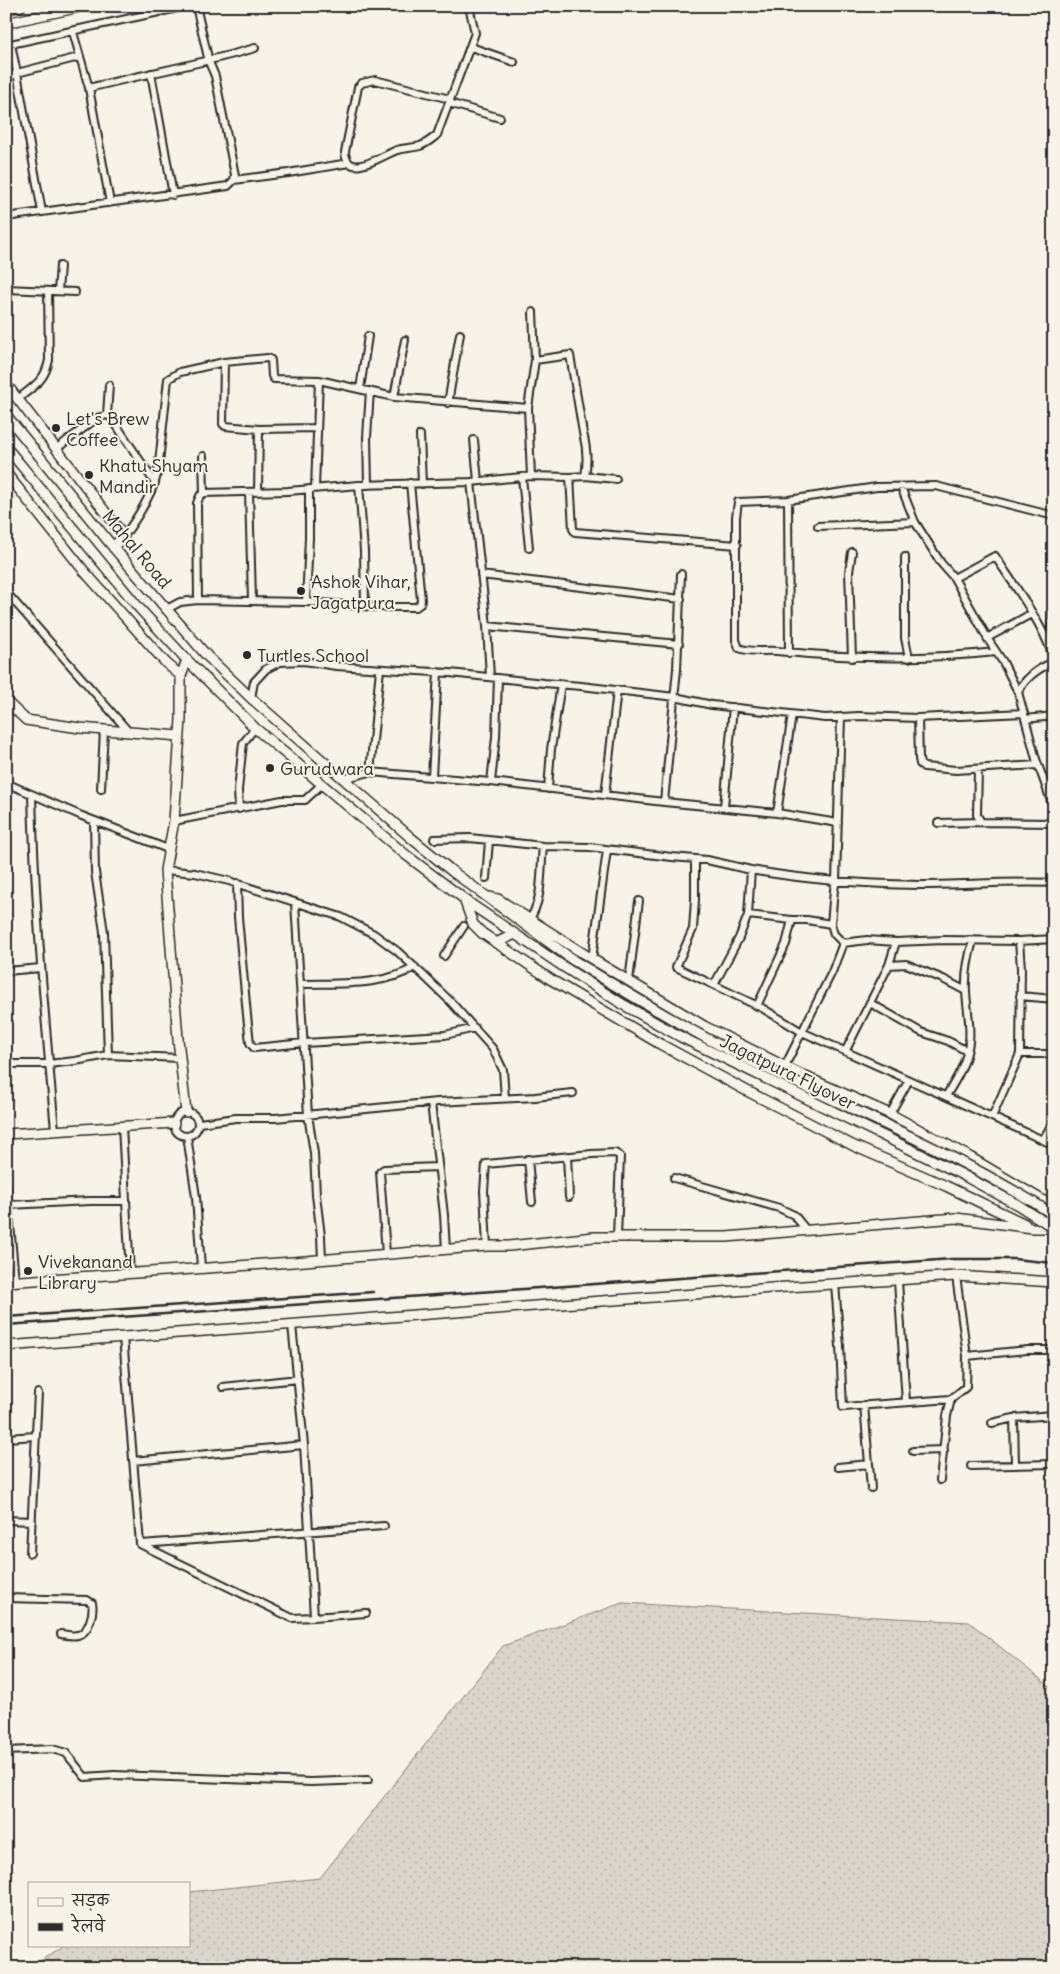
<svg xmlns="http://www.w3.org/2000/svg" width="1060" height="1974" viewBox="0 0 1060 1974" font-family="Delius,'Playpen Sans Deva',sans-serif">
  <style>
    .grass { fill: url(#grass-dots); stroke: #82807c }
    .lines { fill: none; stroke-linecap: round; stroke-linejoin: round }
    .street-casing { stroke: #2b2b2b; stroke-width: 10 }
    .secondary-casing { stroke: #2b2b2b; stroke-width: 12 }
    .street { stroke: #f7f3e8; stroke-width: 6 }
    .secondary { stroke: #f7f3e8; stroke-width: 9 }
    .rail { stroke: #2b2b2b; stroke-width: 2.5 }
    .secondary-bridge-casing { stroke: #2b2b2b; stroke-width: 12; stroke-linecap: butt }
    .secondary-bridge { stroke: #f7f3e8; stroke-width: 9 }
    .poi-dot { fill: #2b2b2b; stroke: #f7f3e8; stroke-width: 2 }
    .labels { text-anchor: middle; dominant-baseline: central; stroke-width: 4; stroke-linejoin: round; paint-order: stroke }
    .poi-label { font-size: 18px; fill: #2b2b2b; stroke: #f7f3e8; text-anchor: start }
    .street-label { font-size: 18px; fill: #2b2b2b; stroke: #f7f3e8 }
  </style>
  <defs>
    <pattern id="grass-dots" width="8" height="8" patternUnits="userSpaceOnUse" patternTransform="scale(1.25)"><rect width="8" height="8" fill="#dad6cc"/><path d="M2 2h.1M6 6h.1" fill="none" stroke="#bbb8af" stroke-width="1.8" stroke-linecap="round"/></pattern>
  </defs>
  <rect width="100%" height="100%" fill="#f7f3e8"/>
  <filter id="ink" filterUnits="userSpaceOnUse"><feTurbulence type="fractalNoise" baseFrequency=".02" numOctaves="2"/><feDisplacementMap in="SourceGraphic" scale="10" xChannelSelector="R" yChannelSelector="G"/><feConvolveMatrix kernelMatrix="1 2 1 2 8 2 1 2 1" color-interpolation-filters="sRGB"/></filter>
  <g filter="url(#ink)">
    <path class="grass" d="M622,1603L969,1622L1054,1690V1968H29L65,1945H189V1892L320,1878L503,1646Z"/>
    <g class="lines">
      <g class="street-casing">
        <path id="street" d="M196,6L209,62L215,76L235,175L234,180
          M73,32L89,88L110,203
          M11,44L17,73L79,57
          M6,45L187,6
          M471,47L514,62
          M151,73L173,195
          M6,78L17,73L42,212
          M89,88C144,74 201,64 255,48
          M450,99L375,80L362,83L358,87L345,152C347,181 383,155 397,150C404,148 412,148 420,146C426,144 432,139 437,135L475,33L469,6
          M449,103L500,118
          M6,217L228,186L234,180L288,173L349,163
          M6,289L75,292
          M58,291L60,266
          M535,360L570,355L583,433C587,448 588,460 585,476
          M360,389L368,336
          M394,397L405,340
          M18,399C34,386 45,381 49,360L48,291
          M448,403L460,334
          M528,408L535,360L533,312
          M107,415L109,385
          M317,428L259,429L225,426L223,424L224,362L268,358L271,360L272,376L274,379L319,380
          M420,435L422,484
          M474,440L478,481
          M56,449L97,418L107,415L111,417L155,483
          M203,456L204,493
          M531,476L570,477L573,529L575,532L737,545
          M570,477L585,476L616,479
          M471,482L522,477
          M359,485L364,551L365,605
          M368,485L367,437L370,391
          M901,487L915,522
          M315,488L319,380L394,397L528,408L531,476L522,477L529,548
          M258,491L259,429
          M249,492L252,600
          M788,500L789,653
          M818,526L915,522L941,563L954,578L995,556C1014,585 1047,629 1054,662
          M124,536C138,517 152,495 158,472L168,379L180,372L224,362
          M905,557V638L909,658
          M481,575L681,599
          M954,578L989,641L1003,662L1018,692L1036,759L1054,809
          M6,592L129,732
          M198,600L306,602L377,607H416L420,604L421,600L410,483
          M306,602L309,538V489
          M167,609L180,602L198,600L197,503L200,496L204,493L288,491L359,485L471,482L487,626L490,677
          M487,626L679,644
          M987,638L1031,614
          M1049,644L1054,602
          M996,652C922,660 852,659 777,651C765,650 751,653 739,648L736,640V517L738,502L788,500L877,487L936,486L1054,516
          M852,658L849,572L852,552
          M380,669L370,772L491,782L664,802L777,813L838,823
          M1018,692C1026,677 1038,668 1054,662
          M251,698L254,682L266,669L280,662L304,661L336,666L450,673L544,683L581,686L675,697L712,705L825,718L858,716L918,718L1024,713
          M918,718L919,759L920,764L924,767L956,770L1038,765
          M1025,719L1054,716
          M978,769L977,815L981,822L1054,823
          M432,776L438,672
          M342,779L370,772
          M491,782L496,737L498,678
          M6,783L82,816L168,849
          M101,789L104,730
          M548,789L551,749L561,684
          M32,795C35,907 45,1018 55,1130
          M605,795L617,690
          M664,802L677,669L681,574
          M724,807L733,707
          M239,809L238,790L243,743L255,728
          M777,813L792,715
          M94,821L95,872L104,932L108,1055
          M174,821L282,800H305L321,785
          M938,823L981,822
          M434,839L470,838L543,846L589,847L672,857L707,860L751,870L748,915L792,920H807L831,924L834,934L843,943L867,940L896,942L944,940L1019,941L1054,939
          M695,859V900L693,929L676,967L762,1008L802,1032L1054,1145
          M165,870L195,873L229,881L341,917L374,934L397,951L423,975L450,1001L493,1049L503,1070L505,1098
          M751,870C806,880 863,884 919,885C964,885 1009,881 1054,883
          M486,878L489,841
          M237,883L238,917L247,1015L250,1043L254,1048L304,1043L445,1035L475,1028
          M295,903L308,1115L314,1153L316,1195L321,1236L322,1260
          M528,922C544,899 540,873 543,846
          M831,924L834,890L836,881L841,717
          M1019,941L1021,968L1020,1054
          M444,956L464,926
          M592,959L607,850
          M889,965L906,964L943,979L966,991
          M6,971L41,968
          M629,981L639,901
          M301,984C338,983 382,987 415,967
          M714,985L739,938L748,915
          M1020,996L1054,999
          M870,1003L921,1032L948,1041L967,1051
          M757,1006L786,944L792,920
          M846,1050L889,965L896,942
          M785,1066L832,972L843,943
          M6,1067L13,1064H48L75,1061L108,1055L181,1058
          M946,1096C956,1080 967,1062 969,1042C971,1025 967,1009 966,992C965,975 968,958 973,941
          M431,1103L444,1215L446,1250
          M174 1124a12 12 0 1 1 24 0a12 12 0 1 1-24 0Z
          M890,1114L909,1080
          M992,1117L1020,1054H1054
          M199,1123L236,1118H275L437,1102L535,1097L573,1093
          M122,1126L130,1274
          M187,1136L196,1197L201,1267
          M1043,1140L1054,1120
          M567,1156L569,1197
          M528,1159L532,1202
          M674,1178L779,1208L794,1215L807,1231
          M6,1179L15,1281
          M9,1205L90,1201H126
          M487,1246L484,1191L486,1164L592,1154L615,1153L620,1156L617,1237
          M386,1254L380,1172L384,1169L438,1167
          M898,1281L906,1402
          M835,1284L840,1346L843,1407L951,1399L947,1416L940,1480
          M292,1325L304,1445L314,1617L366,1613
          M123,1337L140,1544L292,1618L314,1617
          M967,1356L1027,1350H1054
          M223,1387L298,1379
          M951,1399L966,1387L967,1356L956,1276
          M864,1405L871,1488
          M1014,1418L1015,1464
          M992,1423L1014,1418L1054,1415
          M6,1438L36,1436
          M913,1451L944,1450
          M133,1461L304,1445
          M971,1466L1054,1464
          M838,1467L869,1464
          M6,1520L32,1521
          M141,1544L384,1526
          M30,1553L38,1393
          M6,1598L87,1600L92,1603C94,1612 89,1633 78,1635C73,1636 66,1635 61,1634
          M6,1751L52,1749L66,1753L85,1777L114,1775L311,1782L368,1780"/>
      </g>
      <g class="secondary-casing">
        <path id="secondary" d="M6,9L21,6
          M6,23L85,6
          M6,384L124,536L113,547
          M6,415L113,547L207,656L251,698L410,837L453,872L573,960
          M6,447L139,608L187,660L255,728L406,855L475,907L564,967
          M6,473L84,571L166,663L181,676
          M6,701L26,720L80,728L179,736
          M490,897L498,899L592,959L704,1026L804,1076L890,1114L968,1156L1054,1207
          M464,899L473,924L482,933L550,979L660,1044L747,1091L854,1146L946,1186L1025,1224
          M496,943L515,934
          M186,1112L178,1039L165,870L174,821L181,719V676L187,660
          M6,1134L174,1123
          M6,1282L293,1262L487,1246H509L594,1237H726L956,1218L1032,1228H1054
          M6,1346L772,1288L956,1276L1054,1282"/>
      </g>
      <use href="#street" class="street"/>
      <use href="#secondary" class="secondary"/>
      <path class="rail" d="M6,1317L373,1292
        M6,1325L952,1259H1014L1054,1263"/>
      <g class="secondary-bridge-casing">
        <path id="secondary-bridge" d="M573,960C624,991 674,1022 727,1049C836,1104 951,1149 1054,1215
          M564,967L624,1005L681,1037L959,1173L1018,1205L1054,1228"/>
      </g>
      <use href="#secondary-bridge" class="secondary-bridge"/>
    </g>
  </g>
  <g class="poi-dot">
    <circle cx="56" cy="428" r="5"/>
    <circle cx="89" cy="475" r="5"/>
    <circle cx="301" cy="591" r="5"/>
    <circle cx="247" cy="655" r="5"/>
    <circle cx="270" cy="768" r="5"/>
    <circle cx="28" cy="1271" r="5"/>
  </g>
  <g class="labels">
    <g class="poi-label">
      <text x="66" y="418">Let's Brew<tspan x="66" dy="21">Coffee</tspan></text>
      <text x="99" y="465">Khatu Shyam<tspan x="99" dy="21">Mandir</tspan></text>
      <text x="311" y="581">Ashok Vihar,<tspan x="311" dy="21">Jagatpura</tspan></text>
      <text x="257" y="655">Turtles School</text>
      <text x="280" y="768">Gurudwara</text>
      <text x="38" y="1261">Vivekanand<tspan x="38" dy="21">Library</tspan></text>
    </g>
    <g class="street-label">
      <text transform="translate(137 549) rotate(50)">Mahal Road</text>
      <text transform="translate(788 1072) rotate(26)">Jagatpura Flyover</text>
    </g>
  </g>
  <rect width="1060" height="1974" fill="none" stroke="#f7f3e8" stroke-width="25"/>
  <rect x="12" y="12" width="1035" height="1949" fill="none" stroke="#2b2b2b" stroke-width="2" filter="url(#ink)"/>
  <rect x="28" y="1882" width="162" height="65" fill="#f7f3e8" stroke="#a5a39c"/>
  <rect x="38" y="1898" width="25" height="8" fill="#f7f3e8" stroke="#a5a39c"/>
  <text x="72" y="1906" font-size="15" fill="#2b2b2b">सड़क</text>
  <rect x="38" y="1923" width="25" height="8" fill="#2b2b2b" stroke="#a5a39c"/>
  <text x="72" y="1932" font-size="15" fill="#2b2b2b">रेलवे</text>
</svg>
